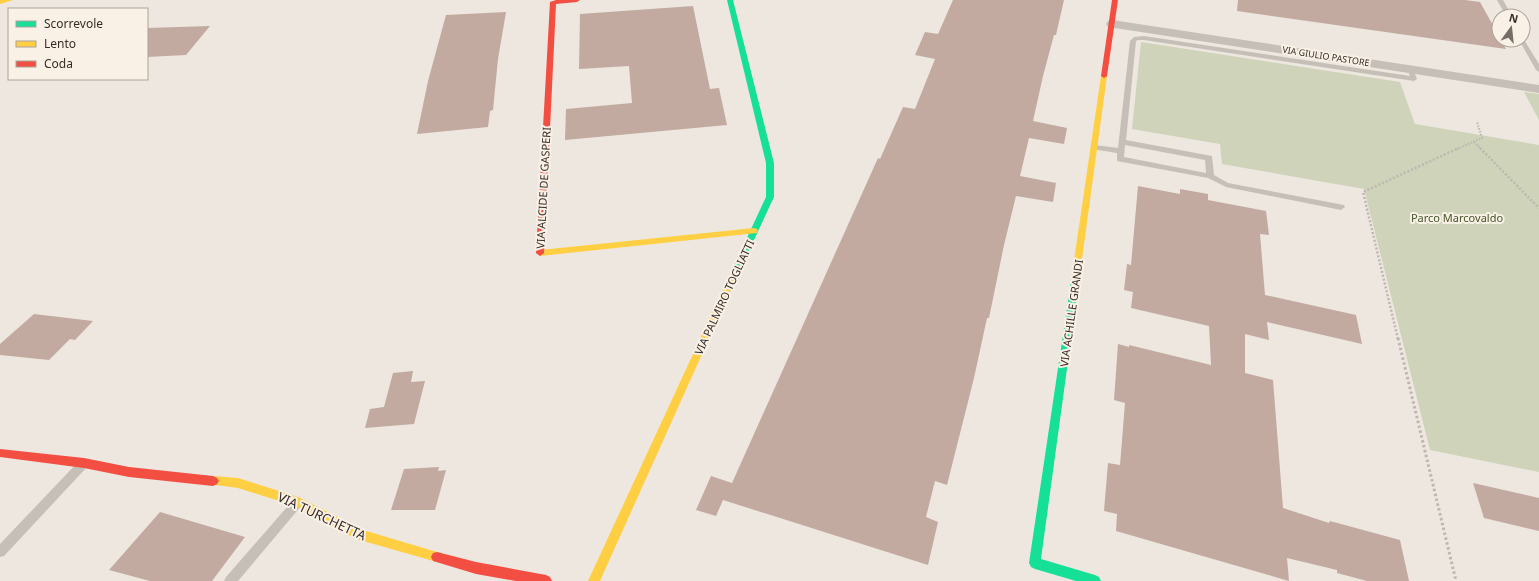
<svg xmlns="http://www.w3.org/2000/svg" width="1539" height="581" viewBox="0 0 1539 581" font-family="'Noto Sans',sans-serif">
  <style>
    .green { fill: #ced3b9 }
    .building { fill: #c2aaa0 }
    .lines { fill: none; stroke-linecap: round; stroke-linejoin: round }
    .path-far2 { stroke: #beb7b1; stroke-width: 2; stroke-dasharray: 1.5 1.5; stroke-linecap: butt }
    .path-far1 { stroke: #beb7b1; stroke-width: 2.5; stroke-dasharray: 2 2; stroke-linecap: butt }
    .path { stroke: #beb7b1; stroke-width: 3; stroke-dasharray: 2.5 2.5; stroke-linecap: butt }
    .lane { fill: #c6bfb8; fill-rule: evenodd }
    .street { fill: #c6bfb8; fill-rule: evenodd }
    .fast { fill: #16e098; fill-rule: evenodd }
    .slow { fill: #ffcf43; fill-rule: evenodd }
    .jam { fill: #f24e42; fill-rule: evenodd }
    .labels { text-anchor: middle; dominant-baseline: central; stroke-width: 4; stroke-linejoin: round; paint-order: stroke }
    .far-street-label { font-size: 9px; fill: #372c27; stroke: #faf1e6 }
    .street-label { font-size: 11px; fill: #372c27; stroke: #faf1e6 }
    .park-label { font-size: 11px; fill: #455629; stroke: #faf1e6 }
    .near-street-label { font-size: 13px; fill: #372c27; stroke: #faf1e6 }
  </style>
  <rect width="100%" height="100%" fill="#ede7e0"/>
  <path class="green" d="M1141,42L1400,82L1415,124L1539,145V472L1430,450L1364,189L1222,164L1220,144L1132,129Z
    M1524,92L1539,94V120Z"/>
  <path class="building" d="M953,0H1064L1056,35H1054L1043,76L1033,121L1067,128L1064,144L1029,138L1020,176L1056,183L1053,202L1016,196L1004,245L989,318H987L974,378L947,485L935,481L926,517L938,522L928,565L723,500L716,516L696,510L711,476L732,483L878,158L880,159L903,107L915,109L935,59L915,55L925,32L938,34Z
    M1238,0H1465L1480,2L1499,36V40H1501L1506,49L1237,11Z
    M693,6L710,89L719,88L727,125L565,140L566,109L632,103L629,66L579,69L580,14Z
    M506,12L498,59L493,110L490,111L488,127L417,134L428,81L446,15Z
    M210,26L186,55L147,57V28Z
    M1138,186L1180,194V189L1208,194V200L1266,211L1269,235L1260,234L1265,295L1356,315L1362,344L1267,322L1269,340L1245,334V373L1273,380L1283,508L1329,523L1330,521L1400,540L1409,581H1367L1337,573V570L1287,558L1289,581L1116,531L1117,514L1104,511L1108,463L1120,465L1125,403L1114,400L1118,344L1129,347V345L1211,365L1209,326L1131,308L1133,292L1124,290L1127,264L1131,265Z
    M34,314L93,321L75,340L70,339L49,360L0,355V344Z
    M413,371L411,382L425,381L414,424L365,428L370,409L384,407L393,373Z
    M439,467L438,471L446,470L435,510H391L404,469Z
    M1473,483L1539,498V531L1484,518Z
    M160,512L245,537L212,581H150L109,570Z"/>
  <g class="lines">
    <path class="path-far2" d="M1474,142L1481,149
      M1457,149L1482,138L1477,122"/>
    <path class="path-far1" d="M1480,148L1539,208
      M1398,339L1363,192L1459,148"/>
    <path class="path" d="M1398,338L1456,581"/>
    <path class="lane" d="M1497,0H1503L1512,16H1506Z
      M1144,36L1410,76L1407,69L1410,67L1413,69L1417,79L1414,81L1144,40H1138L1136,41L1126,140L1212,156L1214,175L1228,183L1344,205L1345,207L1341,210L1226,187L1208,178L1117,161V153L1092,149L1091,147L1095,145L1118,148L1130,41L1134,37ZM1125,145L1205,160L1206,173L1124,157Z
      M1523,38L1539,64V72L1536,70L1519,40H1523Z
      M83,459L87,461L88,464L87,467L4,556L0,557V544L79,461Z
      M298,497L302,499L304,502L302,505L238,581H224L226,577L294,499Z"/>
    <path class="street" d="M1112,20L1539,85V93L1108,27L1106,24L1108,21Z"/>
    <path class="fast" d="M727,0H733L774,163V197L739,272L735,275L731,272L766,197V163Z
      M1075,278L1079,281L1041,559L1095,575L1099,577L1101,581H1076L1035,569L1031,567L1029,563L1071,281Z"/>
    <path class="slow" d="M0,0H13L0,4Z
      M1104,74L1107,76L1079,281L1075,284L1071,281L1101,76Z
      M754,228L757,229L758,231L757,233L540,256L536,253L540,250Z
      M735,269L739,272L600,581H588L731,272Z
      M213,476L238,478L298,497L363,530L437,552L441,553L443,557L441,561L437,562L356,539L295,506L238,488L209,484L207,481L209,478Z"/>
    <path class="jam" d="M556,0H580L577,2L556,4L544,253L540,256L536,253L550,2Z
      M1112,0H1118L1107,76L1104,78L1101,76Z
      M0,449L84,458L129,467L213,476L217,478L219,481L217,484L213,486L129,477L84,468L0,457Z
      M437,552L476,562L546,575L550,577L552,581H516L476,574L433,561L431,557L433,553Z"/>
  </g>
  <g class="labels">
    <g class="far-street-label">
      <text transform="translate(1326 56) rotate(9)">VIA GIULIO PASTORE</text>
    </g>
    <g class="street-label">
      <text transform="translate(543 188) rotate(-87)">VIA ALCIDE DE GASPERI</text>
      <text transform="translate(724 297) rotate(-65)">VIA PALMIRO TOGLIATTI</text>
      <text transform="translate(1071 313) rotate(-82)">VIA ACHILLE GRANDI</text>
    </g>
    <g class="park-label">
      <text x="1457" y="217">Parco Marcovaldo</text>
    </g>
    <g class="near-street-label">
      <text transform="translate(322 516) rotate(25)">VIA TURCHETTA</text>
    </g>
  </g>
  <rect x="8" y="8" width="140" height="72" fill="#faf1e6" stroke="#aca29a"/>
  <rect x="16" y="21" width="20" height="6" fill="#16e098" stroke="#aca29a"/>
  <text x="44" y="28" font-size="12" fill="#372c27">Scorrevole</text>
  <rect x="16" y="41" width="20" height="6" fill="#ffcf43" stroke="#aca29a"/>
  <text x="44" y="48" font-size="12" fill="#372c27">Lento</text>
  <rect x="16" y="61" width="20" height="6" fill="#f24e42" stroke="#aca29a"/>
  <text x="44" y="68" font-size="12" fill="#372c27">Coda</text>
  <g transform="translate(1511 28) rotate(15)"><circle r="19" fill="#faf1e6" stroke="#aca29a"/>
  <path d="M0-3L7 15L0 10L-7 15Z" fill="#776d68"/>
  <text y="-6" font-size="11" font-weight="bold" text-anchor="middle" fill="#372c27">N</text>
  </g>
</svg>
